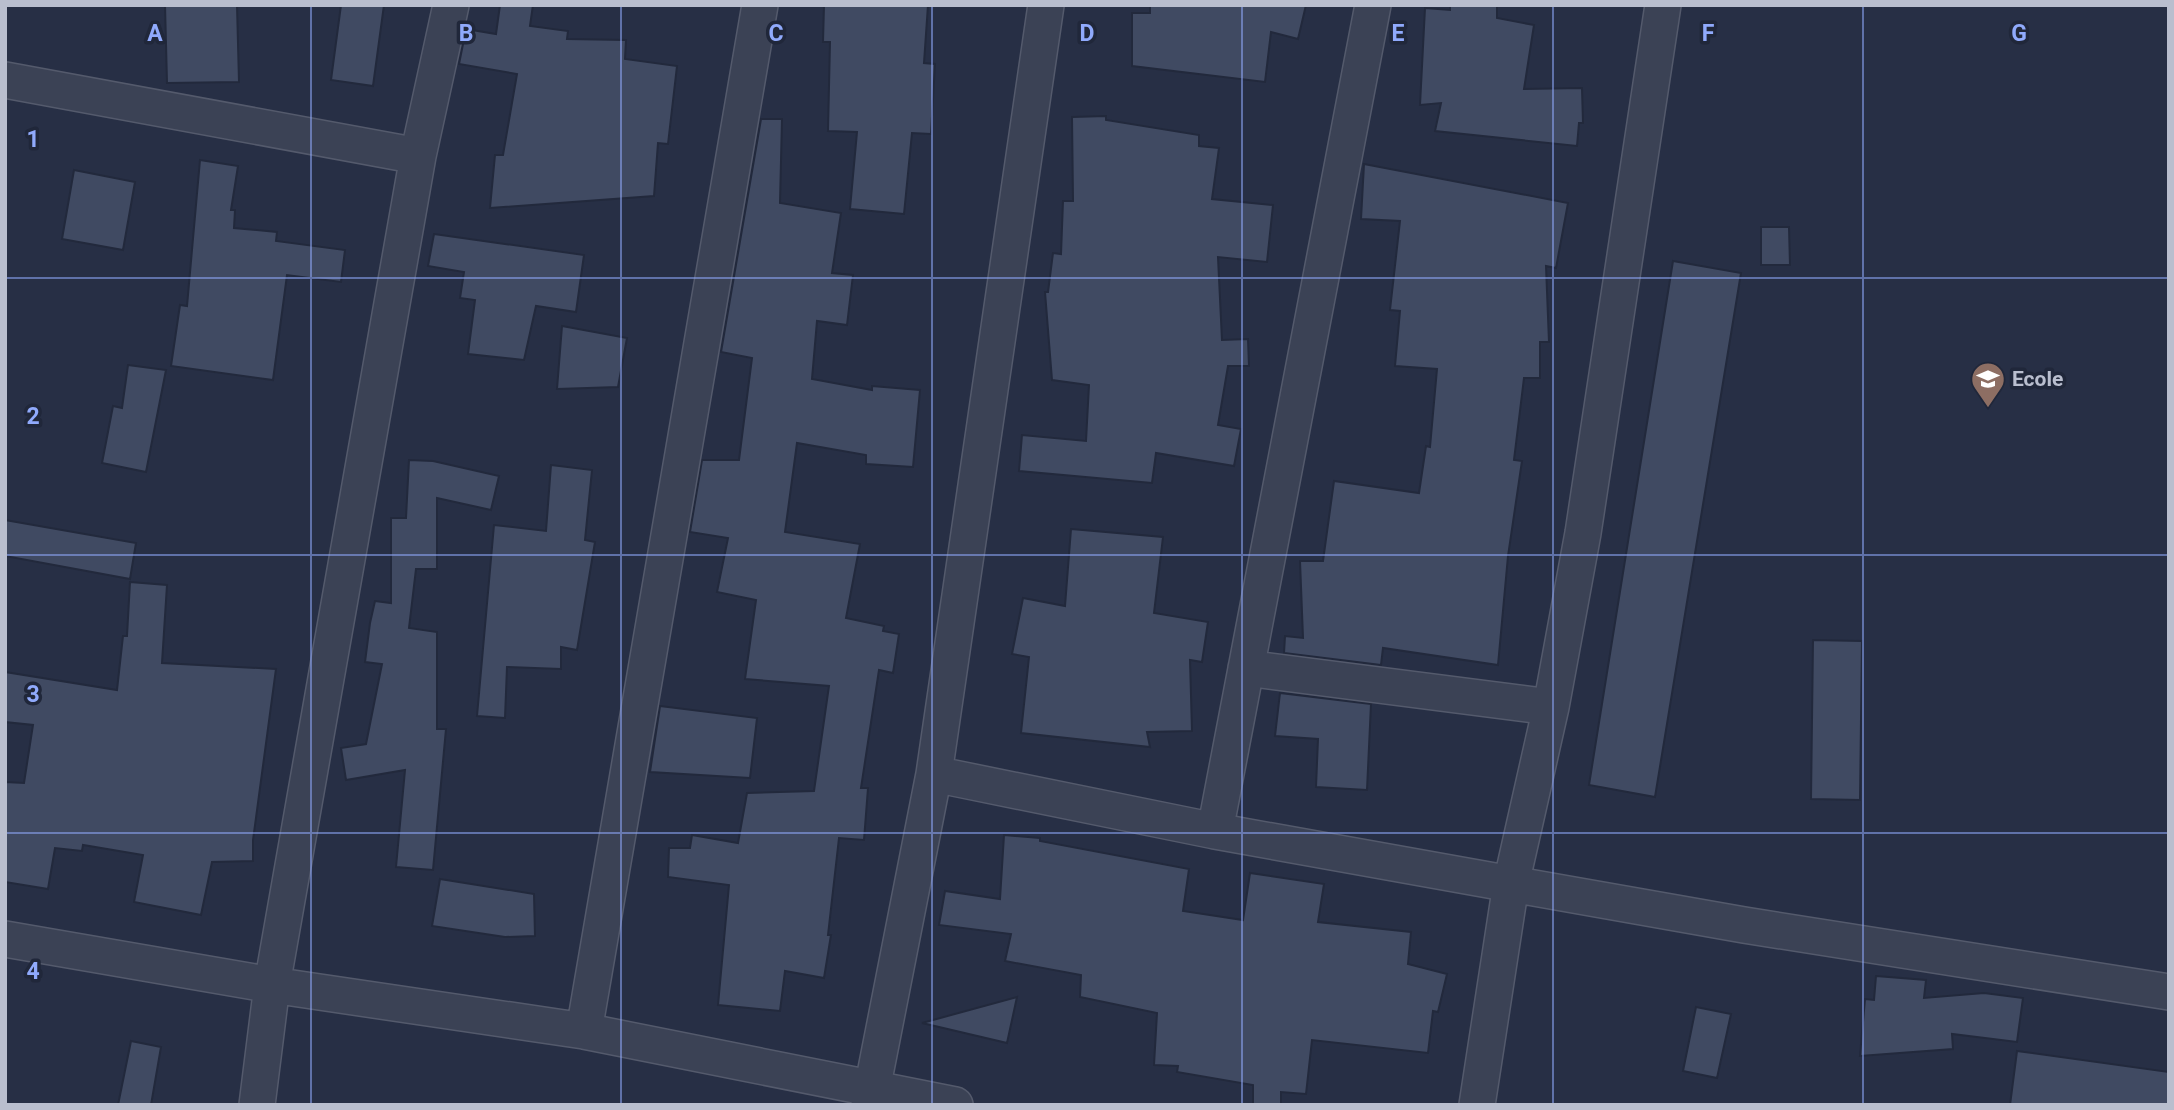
<svg xmlns="http://www.w3.org/2000/svg" width="2174" height="1110" viewBox="0 0 2174 1110" font-family="Roboto,sans-serif">
  <style>
    .building { fill: #404a62; stroke: #22293c; stroke-width: 2 }
    .lines { fill: none; stroke-linecap: round; stroke-linejoin: round }
    .minor-casing { stroke: #545a6c; stroke-width: 38 }
    .minor { stroke: #3b4255; stroke-width: 35 }
    .grid { fill: none; stroke: #90aafc; stroke-width: 2; stroke-opacity: 0.55 }
    .labels { text-anchor: middle; dominant-baseline: central; stroke-width: 7; stroke-linejoin: round; paint-order: stroke }
    .poi-label { font-size: 21px; font-weight: bold; fill: #b9bece; stroke: #20273a; text-anchor: start }
    .grid-label { font-size: 23px; text-anchor: middle; font-weight: bold; fill: #90aafc; stroke: #20273a; stroke-width: 7; stroke-linejoin: round; paint-order: stroke }
  </style>
  <rect width="100%" height="100%" fill="#272f45"/>
  <path class="building" d="M165,5H237L239,82L167,83Z
    M341,5H384L373,86L331,80Z
    M500,5H533L530,26L568,31L567,39L626,40L625,59L677,66L668,144L658,143L654,196L490,208L495,155H503L517,74L459,64L466,29L496,34Z
    M824,5H928L924,63L935,64L931,134L912,133L904,214L850,209L857,132L828,131L830,42H823Z
    M1150,5H1306L1298,39L1271,32L1265,82L1132,66V13H1150Z
    M1450,5H1497V18L1534,25L1524,89L1582,88L1583,123H1579L1577,146L1435,131L1441,103L1420,105L1425,8L1450,10Z
    M1106,116V120L1199,135V146L1219,148L1212,199L1273,205L1267,262L1218,257L1222,340L1248,339L1249,366H1228L1218,425L1241,429L1234,466L1156,453L1152,483L1019,471L1022,435L1086,441L1089,385L1052,380L1045,292H1048L1053,253L1061,254L1063,201H1073L1072,117Z
    M761,119H782L780,203L841,213L832,273L853,275L847,325L817,321L812,379L872,390V386L920,390L913,467L866,464V455L797,443L785,532L860,544L846,618L884,626L883,631L899,634L893,673L879,670L861,788H868L864,840L839,838L828,935H831L824,978L785,971L780,1011L718,1005L729,885L668,877L669,848H690L692,835L738,843L747,793L814,791L829,686L745,679L756,600L717,592L728,538L690,532L702,460H739L752,358L721,352Z
    M200,160L238,166L231,210H235L234,228L277,232L276,241L345,250L341,282L287,275L273,380L171,366L180,305L187,306Z
    M1364,164L1568,203L1556,268L1546,266L1549,342H1540V378H1524L1514,460L1522,461L1508,556L1498,665L1383,648L1381,665L1284,653L1285,636L1303,638L1300,561H1323L1334,481L1419,493L1426,446L1430,447L1437,369L1395,366L1400,311L1390,310L1400,221L1361,219Z
    M74,170L135,182L123,250L62,239Z
    M1761,227H1789L1790,265H1761Z
    M434,234L584,255L576,312L536,306L524,360L468,354L475,300L460,298L464,272L428,266Z
    M1673,261L1741,273L1655,797L1589,785Z
    M562,326L627,338L618,387L557,389Z
    M128,365L166,370L146,472L102,463L113,406L122,408Z
    M409,460L433,461L499,476L491,510L437,498V569H416L409,628L437,632V729H446L433,870L396,867L405,770L346,780L341,748L366,744L382,664L365,662L370,623L375,601L391,603V518H406Z
    M551,465L592,470L585,540L595,542L577,650L561,647V669L507,667L505,718L477,716L494,525L546,531Z
    M5,520L136,543L130,579L5,556Z
    M1071,529L1163,537L1154,613L1208,622L1202,662L1190,660L1192,731L1147,732L1150,747L1021,733L1029,657L1012,654L1023,598L1065,606Z
    M130,582L167,585L162,663L276,669L253,840V861L212,862L201,915L134,902L143,855L83,845L82,851L55,848L48,889L5,882V782L24,783L33,725L5,722V672L117,690L123,636H127Z
    M1813,640L1862,641L1860,800L1811,799Z
    M1280,693L1371,704L1367,790L1316,787L1318,739L1275,736Z
    M660,706L757,718L750,778L650,772Z
    M1004,835L1040,838V841L1189,869L1183,911L1243,920L1250,873L1324,884L1318,922L1411,932L1408,964L1447,974L1438,1012L1433,1011L1428,1053L1312,1040L1306,1094L1281,1092V1105H1253V1085L1177,1072L1178,1066L1154,1065L1157,1013L1080,997L1081,975L1005,961L1011,934L939,925L945,891L1000,899Z
    M440,879L534,894L535,936L505,937L432,926Z
    M1876,976L1926,980L1924,998L1984,993L2023,998L2017,1042L1952,1034L1953,1049L1860,1056L1865,999L1874,1000Z
    M1017,997L1007,1043L922,1023Z
    M1696,1007L1731,1014L1717,1078L1683,1071Z
    M131,1041L161,1047L151,1105H118Z
    M2017,1051L2169,1072V1105H2010Z"/>
  <g class="lines">
    <g class="minor-casing">
      <path id="minor" d="M5,80L418,156
        M1246,668L1551,707
        M934,774L1215,831L1511,884L1744,925L2169,992
        M1215,831L1373,5
        M5,939L272,985L584,1031L955,1105
        M584,1031L760,5
        M257,1105L272,985L418,156L451,5
        M869,1105L934,774L1046,5
        M1477,1105L1511,884L1551,707L1583,533L1663,5"/>
    </g>
    <use href="#minor" class="minor"/>
  </g>
  <path class="grid" d="M311,5V1105M621,5V1105M932,5V1105M1242,5V1105M1553,5V1105M1863,5V1105M5,278H2169M5,555H2169M5,833H2169"/>
  <defs>
    <g id="school-pin" transform="scale(1.75)"><path d="M0 17L-7.5 6A9.5 9.5 0 1 1 7.5 6Z" fill="#8d6e63" stroke="#20273a"/><path d="M0-5L7-2L0 1L-7-2ZM-4 1L0 2.5L4 1V4Q0 6-4 4Z" fill="#fff"/></g>
  </defs>
  <g fill-rule="evenodd">
    <use href="#school-pin" x="1988" y="379"/>
  </g>
  <g class="labels">
    <g class="poi-label">
      <text x="2012" y="379">Ecole</text>
    </g>
  </g>
  <g class="grid-label">
    <text x="155" y="41">A</text>
    <text x="466" y="41">B</text>
    <text x="776" y="41">C</text>
    <text x="1087" y="41">D</text>
    <text x="1398" y="41">E</text>
    <text x="1708" y="41">F</text>
    <text x="2019" y="41">G</text>
    <text x="33" y="147">1</text>
    <text x="33" y="424">2</text>
    <text x="33" y="702">3</text>
    <text x="33" y="979">4</text>
  </g>
  <rect width="2174" height="1110" fill="none" stroke="#b9bece" stroke-width="14"/>
</svg>
